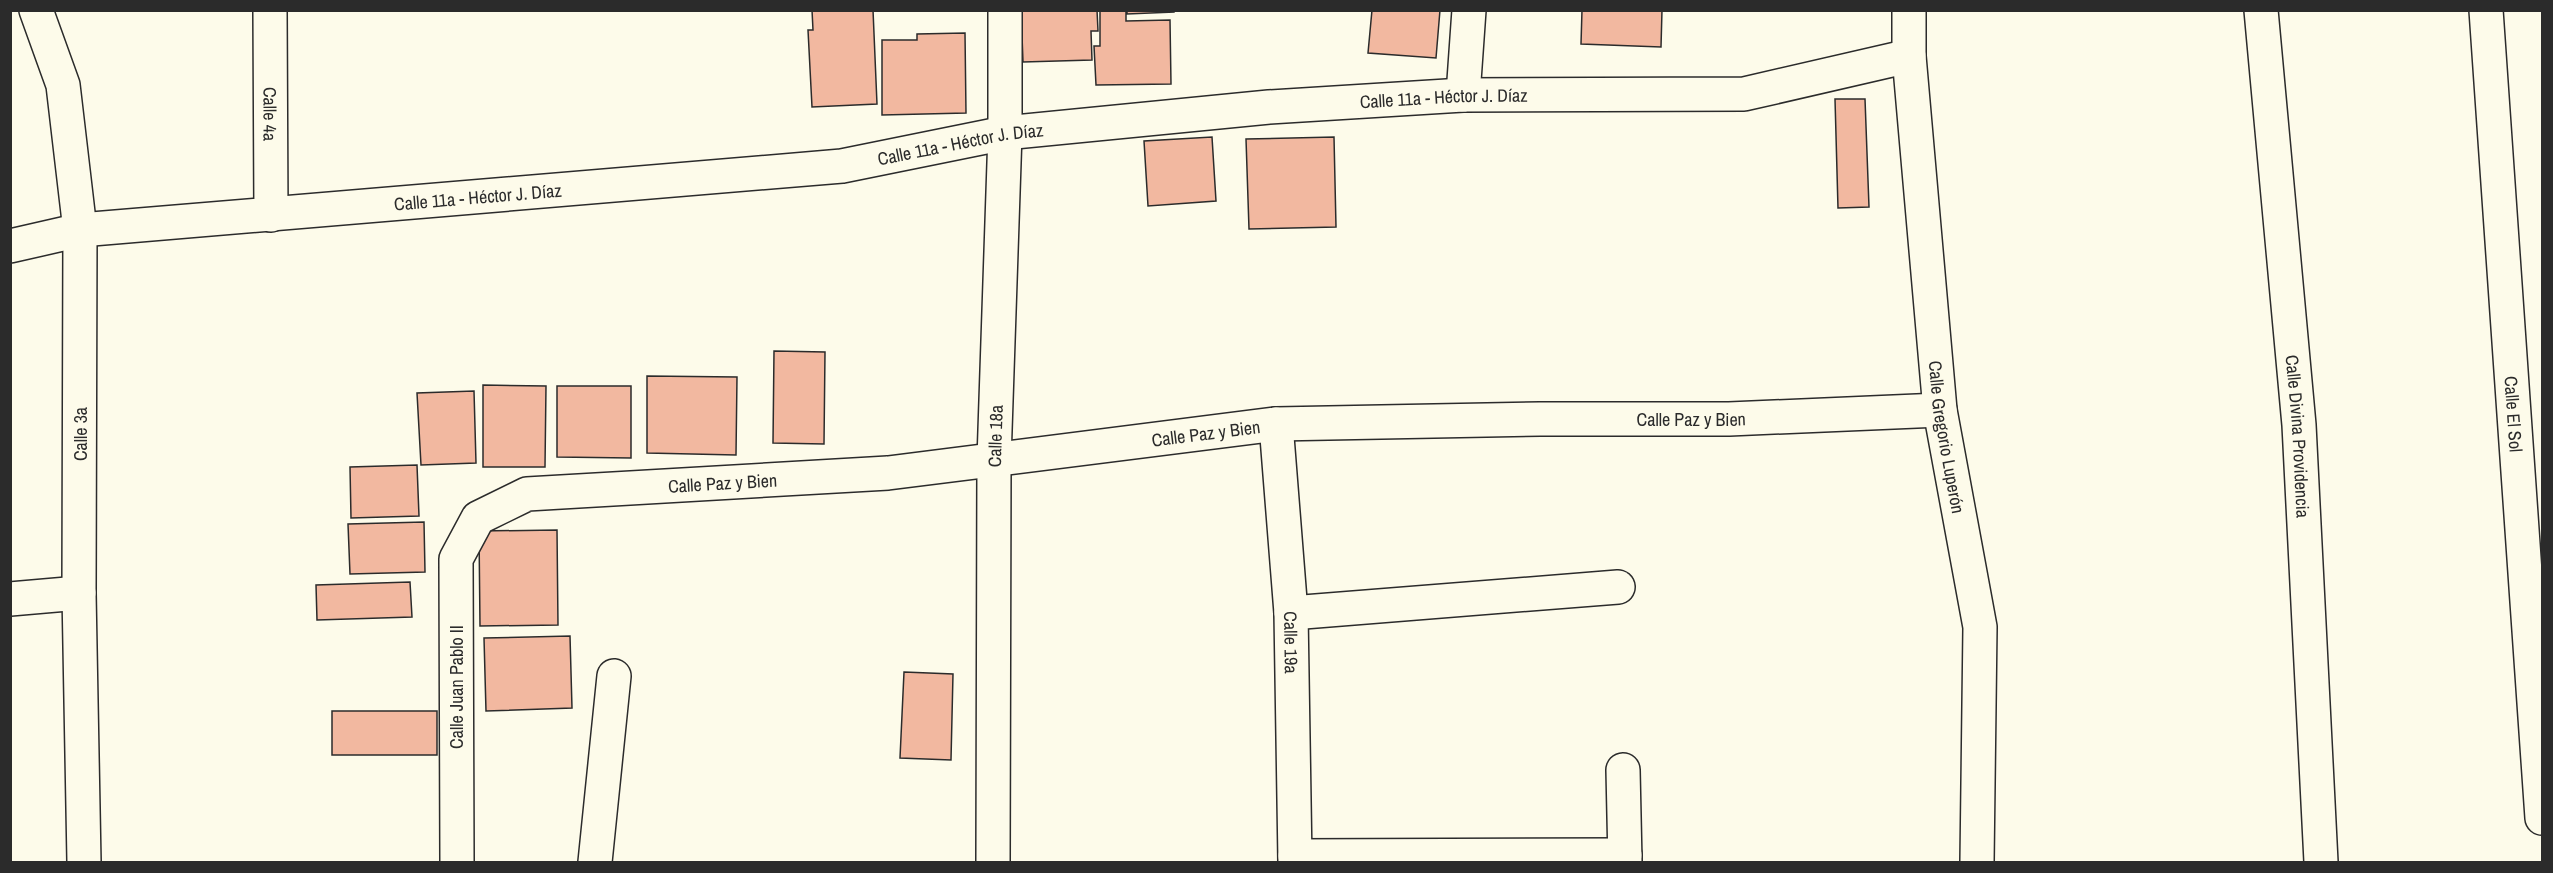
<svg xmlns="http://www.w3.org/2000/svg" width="2553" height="873" viewBox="0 0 2553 873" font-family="'Archivo Narrow',sans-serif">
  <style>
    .building { fill: #f2b8a0; stroke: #2b2b2b; stroke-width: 1.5 }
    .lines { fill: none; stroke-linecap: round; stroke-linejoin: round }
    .street-casing { stroke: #2b2b2b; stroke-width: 36 }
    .street { stroke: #fdfbea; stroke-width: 33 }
    .labels { text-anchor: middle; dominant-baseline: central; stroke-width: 4.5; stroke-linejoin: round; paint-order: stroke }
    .street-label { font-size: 18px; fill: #2b2b2b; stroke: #fdfbea }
  </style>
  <rect width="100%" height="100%" fill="#fdfbea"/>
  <path class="building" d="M812,10H873L877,104L812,107L808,30H813Z
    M1021,10H1097L1098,31H1091L1092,60L1023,62Z
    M1126,10V21L1170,20L1171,84L1096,85L1094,46H1100V11Z
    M1127,10H1174V12L1127,14Z
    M1372,10H1440L1436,58L1368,53Z
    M1582,10H1662L1661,47L1581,44Z
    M965,33L966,113L882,115V40H917V34Z
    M1835,99H1865L1869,207L1838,208Z
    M1212,137L1216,201L1148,206L1144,141Z
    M1334,137L1336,227L1249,229L1246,139Z
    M774,351L825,352L824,444L773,443Z
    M647,376L737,377L736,455L647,453Z
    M483,385L546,386L545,467H483Z
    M557,386H631V458L557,457Z
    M474,391L476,463L421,465L417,393Z
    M417,465L419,516L351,518L350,467Z
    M424,522L425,572L350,574L348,524Z
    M557,530L558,625L480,626L479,531Z
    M410,582L412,617L317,620L316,585Z
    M570,636L572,708L486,711L484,638Z
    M904,672L953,674L951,760L900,758Z
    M332,711H437V755H332Z"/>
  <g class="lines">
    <g class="street-casing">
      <g id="street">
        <path d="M36,10L63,85L80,230L79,593L84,862"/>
        <path id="s1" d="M270,10L271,215"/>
        <path id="s2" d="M1909,10V56L1940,410L1980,627L1977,862"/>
        <path id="s3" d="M2261,10L2299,425L2321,862"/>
        <path id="s4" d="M2486,10L2542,818"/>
        <path d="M1463,95L1469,10"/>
        <path id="s5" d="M10,246L80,230L842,166L1005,133L1269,107L1463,95L1744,94L1909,56"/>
        <path id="s6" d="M1276,424L1291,613L1295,862"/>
        <path d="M10,599L79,593"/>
        <path d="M1291,613L1618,587"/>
        <path d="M1623,770L1625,862"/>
        <path d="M1295,856L1625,855"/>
        <path id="s7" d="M457,862L456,559L478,518L527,494L888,473L1276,424L1540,419H1729L1940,410"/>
        <path d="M595,862L614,676"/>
        <path id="s8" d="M993,862L994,460L1005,133V10"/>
      </g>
    </g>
    <use href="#street" class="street"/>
  </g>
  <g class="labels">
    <g class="street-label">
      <text stroke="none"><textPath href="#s5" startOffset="1443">Calle 11a - Héctor J. Díaz</textPath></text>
      <text stroke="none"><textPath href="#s1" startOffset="104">Calle 4a</textPath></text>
      <text stroke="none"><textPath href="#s5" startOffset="957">Calle 11a - Héctor J. Díaz</textPath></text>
      <text stroke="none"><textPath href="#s5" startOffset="471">Calle 11a - Héctor J. Díaz</textPath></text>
      <text stroke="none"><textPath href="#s4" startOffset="405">Calle El Sol</textPath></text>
      <text stroke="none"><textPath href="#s7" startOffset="1572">Calle Paz y Bien</textPath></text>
      <text stroke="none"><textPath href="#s7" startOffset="1086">Calle Paz y Bien</textPath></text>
      <text transform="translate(80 434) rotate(-90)">Calle 3a</text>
      <text stroke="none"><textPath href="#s8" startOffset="426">Calle 18a</textPath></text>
      <text stroke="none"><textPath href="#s3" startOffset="428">Calle Divina Providencia</textPath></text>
      <text stroke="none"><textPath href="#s2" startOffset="429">Calle Gregorio Luperón</textPath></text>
      <text stroke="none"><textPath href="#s7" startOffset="600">Calle Paz y Bien</textPath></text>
      <text stroke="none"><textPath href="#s6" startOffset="219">Calle 19a</textPath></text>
      <text transform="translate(456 687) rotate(-90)">Calle Juan Pablo II</text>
    </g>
  </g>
  <rect width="2553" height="873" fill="none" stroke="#2b2b2b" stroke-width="24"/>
</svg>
